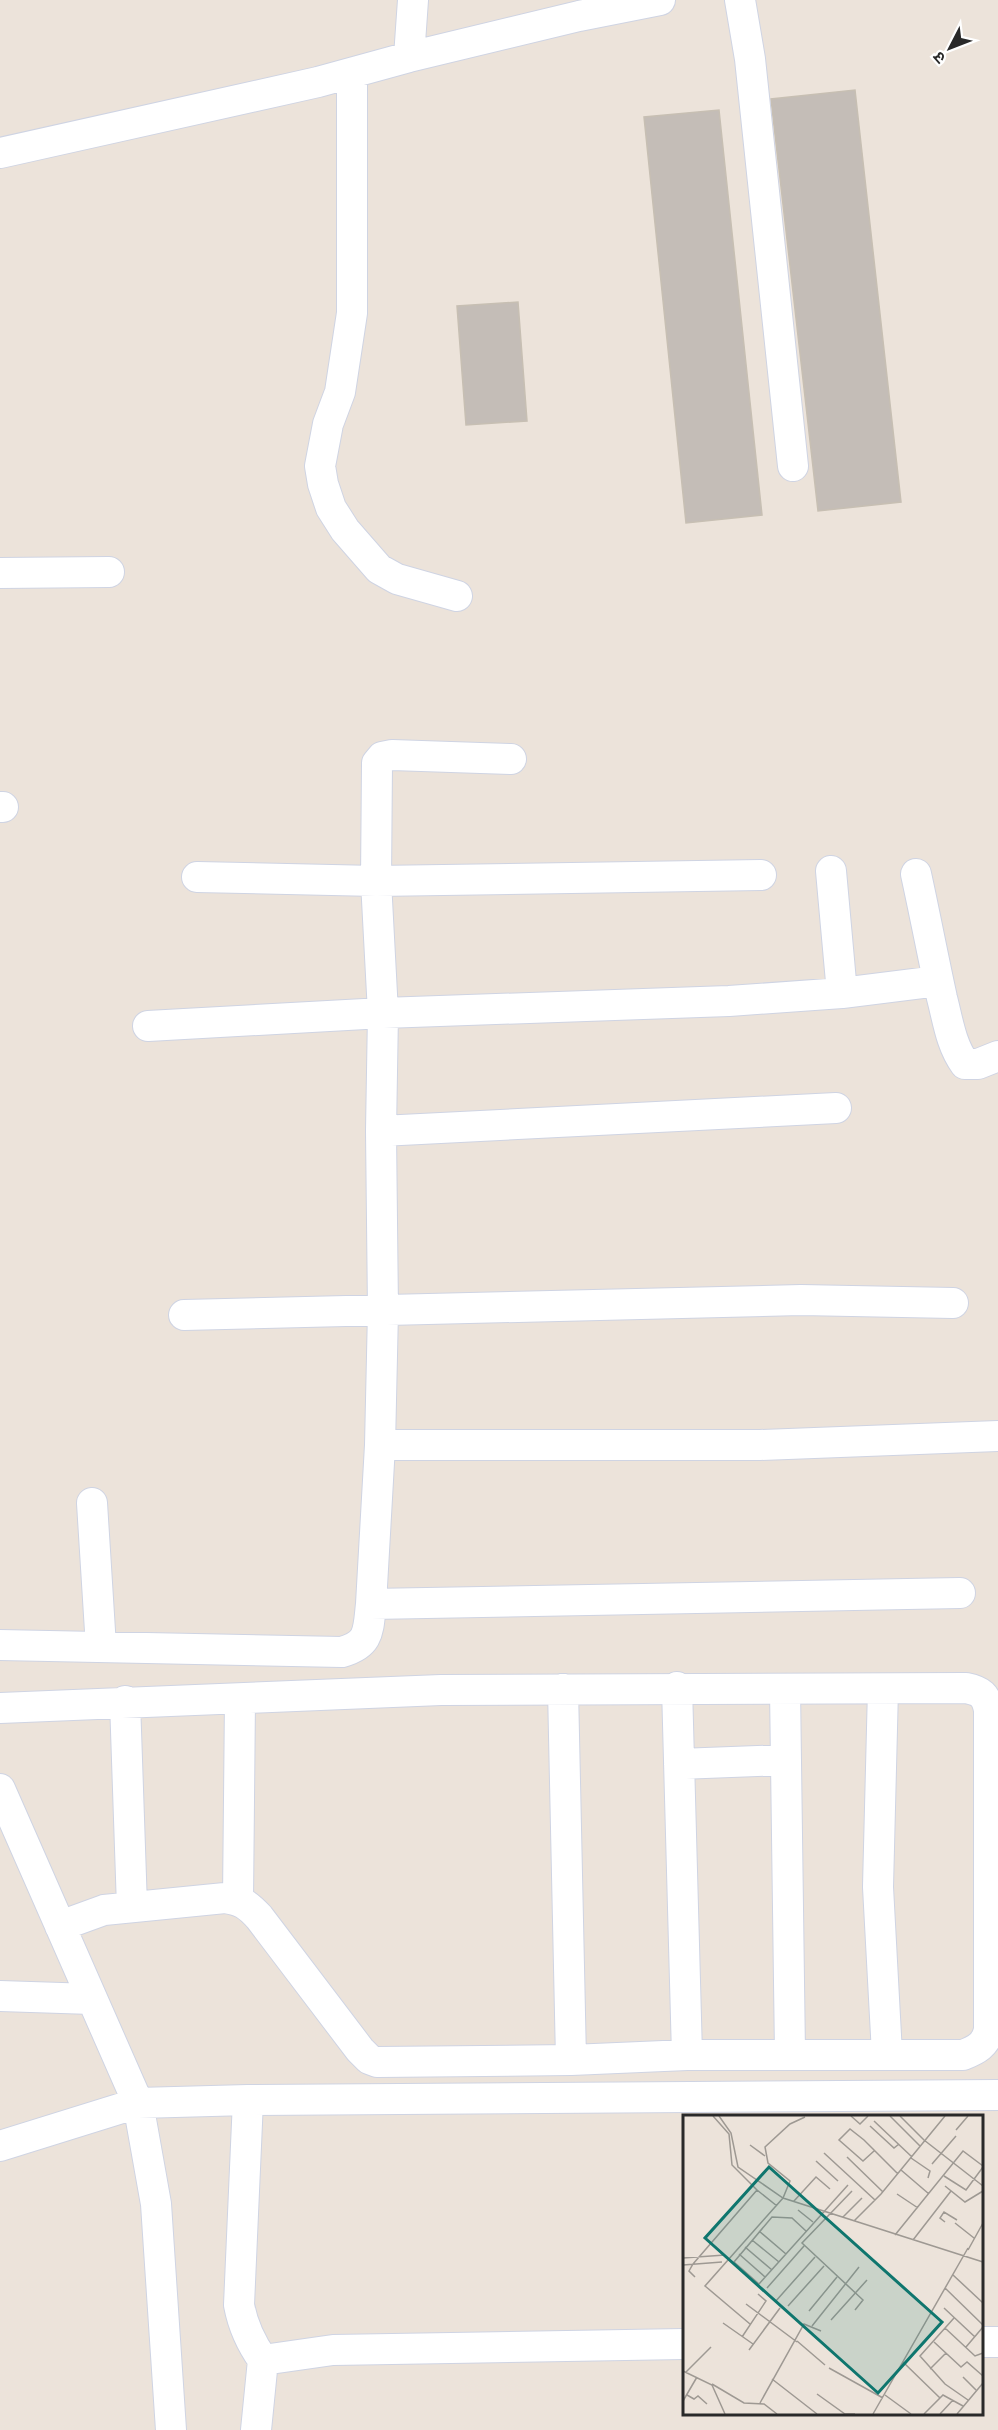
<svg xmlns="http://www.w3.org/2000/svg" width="998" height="2430" viewBox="0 0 998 2430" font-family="'Asap Condensed','Noto Sans Devanagari',sans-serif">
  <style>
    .building { fill: #c4bdb7; stroke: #c7bfb3; stroke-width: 1.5 }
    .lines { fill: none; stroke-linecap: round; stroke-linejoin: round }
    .minor-casing { stroke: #cfd4e3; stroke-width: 32 }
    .minor { stroke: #fff; stroke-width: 30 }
    .inset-road { fill: none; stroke: #9e9993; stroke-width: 1.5 }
    .view { fill: #0f766e; fill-opacity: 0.15; stroke: #0f766e; stroke-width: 3 }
    .inset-edge { fill: none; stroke: #292929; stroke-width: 3 }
  </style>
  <rect width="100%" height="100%" fill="#ece3da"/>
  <path class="building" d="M855,90L901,502L818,511L771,99Z
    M719,110L762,515L686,523L644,117Z
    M518,302L527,421L466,425L457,306Z"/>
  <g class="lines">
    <g class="minor-casing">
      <path id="minor" d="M740,0L750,59L793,466
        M409,57L413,0
        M352,73V313L340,392L328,424L320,466L323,484L331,508L345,530L379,569L397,579L457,596
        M0,153L318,82L409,57L579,16L660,0
        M0,573L109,572
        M0,807H3
        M831,871L842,993
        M916,874C925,915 933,957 942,998C948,1021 951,1045 965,1064H978L998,1056
        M197,877L376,881L761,875
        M148,1026L383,1013L729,1001L842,993L938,981
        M381,1131L836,1108
        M184,1315L801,1300L953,1303
        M380,1445H760L998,1436
        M92,1503L101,1647
        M371,1604L960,1593
        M0,1645L342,1652C370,1644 368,1631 371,1604L380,1445L383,1311L381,1131L383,1013L376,881L377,763L382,757L392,755L511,759
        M677,1687L687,2055
        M563,1689L571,2060
        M785,1689L790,2054
        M883,1689L878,1887L887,2054
        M125,1701L132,1907
        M0,1708L441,1690L966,1688C981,1691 986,1695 989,1710V2030C986,2045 976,2050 963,2055H687L571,2060L377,2062L369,2059L360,2050L259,1917C248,1905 241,1900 225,1898L104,1910L60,1926
        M679,1764L786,1760
        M0,1789L138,2103L156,2204L171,2430
        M238,1900L240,1699
        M0,1996L92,1999
        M248,2100L239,2305C243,2326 250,2342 263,2360
        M0,2146L138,2103L248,2100L998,2095
        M982,2342H998
        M256,2430L263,2360L333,2350L684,2344"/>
    </g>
    <use href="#minor" class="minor"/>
  </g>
  <g transform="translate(683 2115)">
    <rect width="300" height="300" fill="#ece3da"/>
    <path class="inset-road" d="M36,1L48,18L55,52L100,83L300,147M168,1L177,9L185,1M207,1L237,31M217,1L241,25L300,71M191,6L229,42M187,11L211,33L216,29M273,15L285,1M67,30L82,41M191,36L180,46L156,25L167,14L181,25L215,59M141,38L192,85M164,42L200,77M228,43L247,56L245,63M133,46L155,66M249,49L273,21M218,55L246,79M261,61L283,75L300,52M262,71L282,87L300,76M74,75L94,91M169,76L119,128L180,185L172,195M214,79L235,93M111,86L133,62L147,74M115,95L130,107M160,102L179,83M171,106L198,79L262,1M262,107L257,103L261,97L274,105M272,108L291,123M76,116L103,139M123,116L109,103L89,102L51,147L76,169L165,70M212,120L280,36L300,51M69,125L96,147M230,125L268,76M62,132L89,155M285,135L300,108M56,139L82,162M0,143L42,140M0,150L39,147M270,160L300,188M12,162L6,156L10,149L74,75L49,50L46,19L30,1M84,173L121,131M262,173L300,210M92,187L132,142M63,189L114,227M105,191L141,151M261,193L292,222M126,196L154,162M271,203L237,241L262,269L285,285M148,205L184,165M40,208L70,229M67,209L22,171L100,83L107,66L85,48L82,32L107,9L122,2M129,211L176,152M262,213L292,241L300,238M59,222L83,186L75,179M114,226L142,250M251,227L278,252L284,247L300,261M283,232L300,212M66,235L97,193M220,247L257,283M146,253L200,283M247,254L263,238M0,256L29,270L42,299M3,257L28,232M280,262L293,275M89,264L134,299M29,269L61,288L81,289L94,299M134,279L162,299H172M4,280L11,284L15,281L24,289M202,280L228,299M0,286L14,262M77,288L121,209L138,216M190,299L285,133M241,299L260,280L280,291M257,299L270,285M274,299L300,268"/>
    <path class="view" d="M86,52L259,207L195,278L22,123Z"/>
    <rect width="300" height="300" class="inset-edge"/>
  </g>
  <g transform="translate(950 48) rotate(228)" stroke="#ffffff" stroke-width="4.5" paint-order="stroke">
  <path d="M0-4.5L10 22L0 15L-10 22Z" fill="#292929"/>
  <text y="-9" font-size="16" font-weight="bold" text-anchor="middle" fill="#292929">उ</text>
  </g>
</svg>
